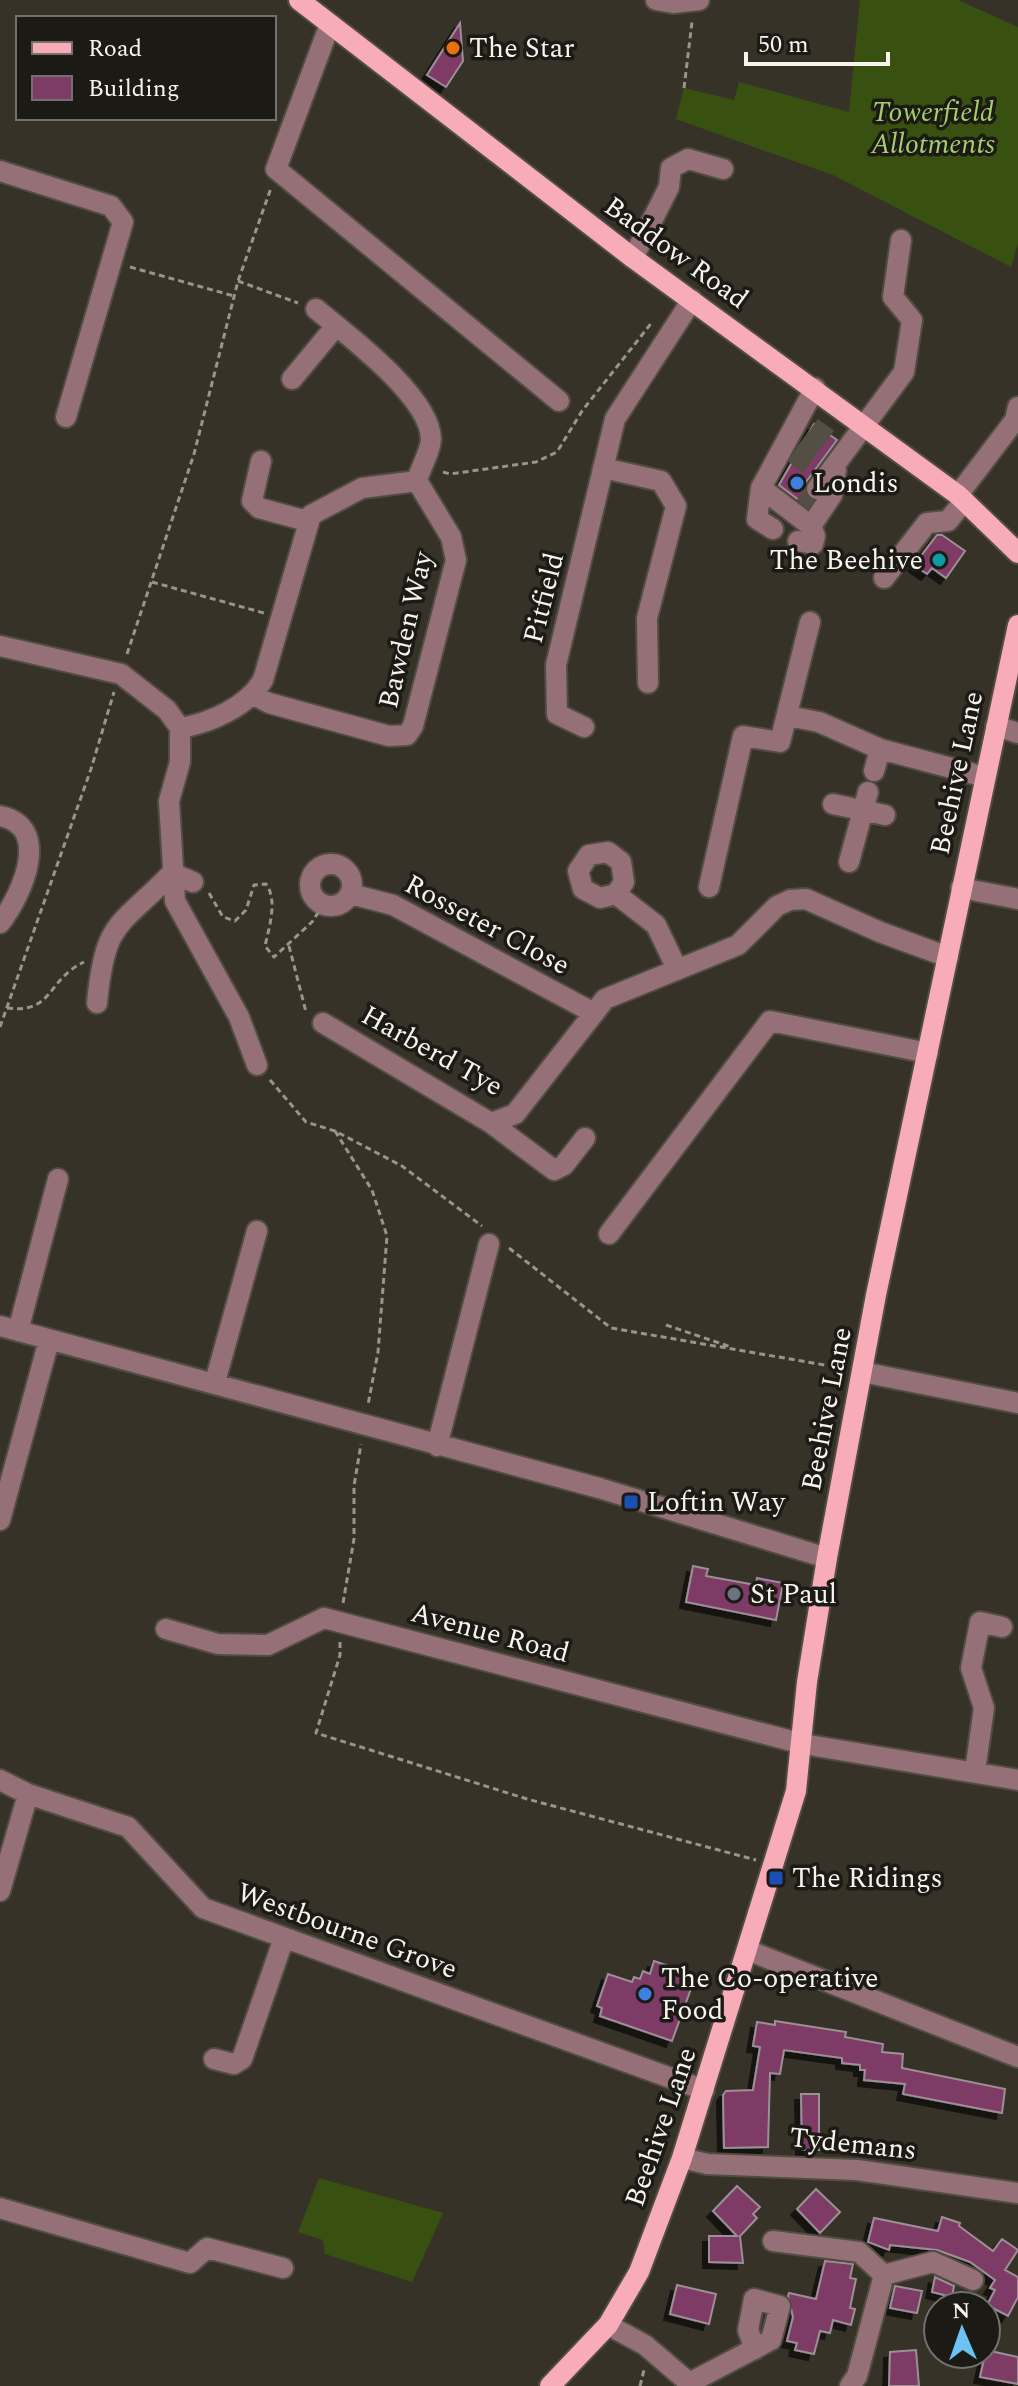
<svg xmlns="http://www.w3.org/2000/svg" width="1018" height="2386" viewBox="0 0 1018 2386" font-family="Spectral,serif">
  <style>
    .garden { fill: #395110 }
    .building { fill: #7d3b65; stroke: #9c8f96; stroke-width: 2; filter: url(#shadow) }
    .lines { fill: none; stroke-linecap: round; stroke-linejoin: round }
    .minor-tunnel { stroke: #534f45; stroke-width: 20; stroke-dasharray: 20 10; stroke-linecap: butt }
    .minor-casing { stroke: #514d43; stroke-width: 24 }
    .major-casing { stroke: #514d43; stroke-width: 24 }
    .path { stroke: #98958c; stroke-width: 3; stroke-dasharray: 6 4; stroke-linecap: butt }
    .minor { stroke: #957076; stroke-width: 20 }
    .major { stroke: #f8acb8; stroke-width: 20 }
    .food-dot { fill: #e8710a; stroke: #1c1a15; stroke-width: 3 }
    .shop-dot { fill: #3f7fe0; stroke: #1c1a15; stroke-width: 3 }
    .culture-dot { fill: #0f9aa8; stroke: #1c1a15; stroke-width: 3 }
    .transit-dot { fill: #1a4fb4; stroke: #1c1a15; stroke-width: 3 }
    .worship-dot { fill: #6b7280; stroke: #1c1a15; stroke-width: 3 }
    .labels { text-anchor: middle; dominant-baseline: central; stroke-width: 7; stroke-linejoin: round; paint-order: stroke }
    .poi-label { font-size: 28px; fill: #f6f4ed; stroke: #1c1a15; text-anchor: start }
    .park-label { font-size: 28px; font-style: italic; fill: #a5cf6b; stroke: #1c1a15 }
    .street-label { font-size: 28px; fill: #f6f4ed; stroke: #1c1a15 }
  </style>
  <defs>
    <filter id="shadow"><feDropShadow dx="-6" dy="6" stdDeviation="0" flood-color="#0009"/></filter>
  </defs>
  <rect width="100%" height="100%" fill="#363227"/>
  <path class="garden" d="M860,0H958L1018,27V243L1011,267L833,175L676,119L684,88L734,100L739,82L849,112Z
    M319,2178L443,2213L412,2282L325,2254L323,2240L298,2232Z"/>
  <path class="building" d="M460,23L463,61L446,87L427,75Z
    M814,424L837,440L806,482L805,493L812,501L808,507L779,485Z
    M937,535H942L965,551L946,578L932,568L927,574L914,565Z
    M693,1566L708,1569L706,1576L756,1585L757,1578L783,1583L776,1620L686,1602Z
    M654,1961L696,1975L672,2041L600,2016L602,2008L597,2006L608,1974L632,1982L634,1977L640,1979L643,1971L650,1974Z
    M775,2021L846,2032L845,2037L883,2044L882,2052L903,2054L902,2068L1005,2089L1002,2113L903,2094L905,2084L864,2080L865,2070H860V2065L842,2063V2058L784,2050L780,2074L770,2073L768,2147L724,2148L723,2095L726,2091L753,2090L760,2047L753,2046L757,2022L775,2025Z
    M801,2094H819V2150H802Z
    M737,2186L760,2207L753,2214L757,2218L740,2236L743,2263L709,2262V2236H737L713,2211Z
    M816,2189L840,2212L820,2233L797,2209Z
    M942,2217L960,2223L959,2226L993,2251L1002,2239L1018,2250L1005,2270L1018,2277V2297L1008,2316L987,2305L995,2290L990,2288L995,2280L970,2262L937,2250L890,2245L889,2250L868,2242L874,2218L938,2231Z
    M825,2261L853,2264L850,2278L856,2279L850,2308L855,2309L851,2325L833,2320L830,2333L820,2331L814,2354L795,2350L797,2343L787,2341L793,2317L788,2296L789,2293L816,2299Z
    M935,2277L954,2286L952,2297L932,2292Z
    M677,2285L716,2294L709,2324L670,2314Z
    M895,2286L922,2291L917,2313L890,2308Z
    M916,2350L919,2386H889L890,2352Z
    M986,2350L1018,2357V2384L980,2377Z"/>
  <g class="lines">
    <path class="minor-tunnel" d="M812,427L841,448
      M802,440L831,462
      M793,453L822,474
      M802,510L817,489"/>
    <g class="minor-casing">
      <path id="minor" d="M656,0L673,3L699,0
        M330,24L276,169L559,401
        M0,171L111,206L123,222L66,417
        M633,258L669,187L671,168L688,159L723,169
        M292,379L336,326
        M815,388L761,488L811,526L832,495L836,470
        M261,461L252,501L259,508L307,521
        M603,468L661,481L676,506L647,618L648,683
        M761,488L757,519L773,529
        M817,489L904,372L912,320L893,297L901,240
        M958,495L1015,420L1018,407
        M798,541L813,544L815,536L811,526
        M884,578L927,523L948,521L964,501
        M0,646L121,674L167,710L180,728V762L169,801L175,901L239,1017L257,1065
        M254,695L269,703L389,736L407,735L413,726L456,560L451,537L417,481
        M788,716L819,722L880,749L985,777
        M996,726L1018,733
        M584,727L557,714L556,665L615,419L692,300
        M180,728C210,723 247,707 263,680L311,515L362,488L417,481C420,468 431,451 431,439C430,396 347,335 316,309
        M874,771L880,749
        M833,804L885,815
        M0,816C52,826 23,894 0,923
        M849,862L868,792
        M310 885a21 21 0 1 1 42 0a21 21 0 1 1-42 0Z
        M172,873L193,882
        M709,887L743,736L780,742L810,622
        M961,888L1018,899
        M351,894L393,905L594,1013
        M616,894L600,898L583,889L578,871L589,855L608,852L621,862L624,882L616,894L656,925L677,969
        M97,1003C105,919 119,928 172,873
        M323,1023L491,1123L515,1114L605,999L738,945L777,906L790,900L806,899L880,932L948,957
        M491,1123L554,1170L564,1165L585,1138
        M609,1234L770,1021L928,1053
        M0,1326L599,1488L827,1558
        M18,1331L58,1179
        M862,1372L1018,1403
        M215,1382L257,1231
        M437,1446L489,1244
        M0,1520L49,1340
        M166,1629L218,1644L268,1645L324,1618L803,1744L1018,1780
        M975,1771L984,1708L971,1668L980,1622L1002,1627
        M0,1780L28,1794L128,1827L203,1908L704,2090
        M0,1891L28,1794
        M747,1950L1018,2057
        M214,2059L234,2064L242,2059L284,1938
        M682,2158L707,2164L857,2170L1018,2193
        M0,2208L190,2263L207,2248L283,2268
        M773,2241L859,2252L884,2275
        M608,2325L645,2345L693,2386
        M691,2382L771,2340L780,2306L754,2299L748,2330L755,2349
        M850,2386L857,2376L884,2275L933,2262L973,2280"/>
    </g>
    <g class="major-casing">
      <path id="major" d="M299,0L633,258L958,495L1018,553
        M550,2386L608,2325L639,2272L682,2158L796,1791L807,1682L827,1558L876,1295L1018,625"/>
    </g>
    <path class="path" d="M684,88L692,22
      M130,267L234,296
      M238,281L298,303
      M443,472L450,474L536,462L557,452L582,411L653,321
      M152,582L264,613
      M127,654L194,454L238,281L271,188
      M209,893L223,917L235,921L246,910L254,885L266,884C278,900 269,928 265,946L274,957L312,922L323,905
      M289,946L306,1012
      M7,1008C54,1014 46,980 84,962
      M0,1027L91,769L114,692
      M270,1080L306,1122L335,1131L402,1166L482,1226
      M335,1131L372,1190L387,1236L378,1352L368,1405
      M509,1248L611,1328L842,1368
      M666,1325L731,1347
      M343,1603L354,1539V1486L361,1444
      M340,1642V1655L316,1733L527,1799L756,1860
      M640,2386L644,2370"/>
    <use href="#minor" class="minor"/>
    <use href="#major" class="major"/>
  </g>
  <circle class="food-dot" cx="453" cy="48" r="8"/>
  <g class="shop-dot">
    <circle cx="797" cy="483" r="8"/>
    <circle cx="645" cy="1994" r="8"/>
  </g>
  <circle class="culture-dot" cx="939" cy="560" r="8"/>
  <g class="transit-dot">
    <rect x="623" y="1494" width="16" height="16" rx="4"/>
    <rect x="768" y="1870" width="16" height="16" rx="4"/>
  </g>
  <circle class="worship-dot" cx="734" cy="1594" r="8"/>
  <g class="labels">
    <g class="poi-label">
      <text x="469" y="48">The Star</text>
      <text x="813" y="483">Londis</text>
      <text x="923" y="560" text-anchor="end">The Beehive</text>
      <text x="647" y="1502">Loftin Way</text>
      <text x="750" y="1594">St Paul</text>
      <text x="792" y="1878">The Ridings</text>
      <text x="661" y="1978">The Co-operative<tspan x="661" dy="32">Food</tspan></text>
    </g>
    <g class="park-label">
      <text x="933" y="112">Towerfield<tspan x="933" dy="32">Allotments</tspan></text>
    </g>
    <g class="street-label">
      <text transform="translate(676 253) rotate(36)">Baddow Road</text>
      <text transform="translate(544 598) rotate(-76)">Pitfield</text>
      <text transform="translate(406 630) rotate(-77)">Bawden Way</text>
      <text transform="translate(957 773) rotate(-78)">Beehive Lane</text>
      <text transform="translate(487 925) rotate(28)">Rosseter Close</text>
      <text transform="translate(432 1051) rotate(29)">Harberd Tye</text>
      <text transform="translate(827 1409) rotate(-79)">Beehive Lane</text>
      <text transform="translate(490 1633) rotate(15)">Avenue Road</text>
      <text transform="translate(347 1931) rotate(20)">Westbourne Grove</text>
      <text transform="translate(661 2127) rotate(-71)">Beehive Lane</text>
      <text transform="translate(853 2144) rotate(6)">Tydemans</text>
    </g>
  </g>
  <rect x="16" y="16" width="260" height="104" fill="#1c1a15" stroke="#73716b" stroke-width="2"/>
  <rect x="32" y="42" width="40" height="12" fill="#f8acb8" stroke="#73716b" stroke-width="2"/>
  <text x="88" y="56" font-size="24" fill="#f6f4ed">Road</text>
  <rect x="32" y="76" width="40" height="24" fill="#7d3b65" stroke="#73716b" stroke-width="2"/>
  <text x="88" y="96" font-size="24" fill="#f6f4ed">Building</text>
  <g transform="translate(962 2330) rotate(358)"><circle r="38" fill="#1c1a15" stroke="#73716b" stroke-width="2"/>
  <path d="M0-6L14 30L0 20L-14 30Z" fill="#6cc2f3"/>
  <text y="-12" font-size="22" font-weight="bold" text-anchor="middle" fill="#f6f4ed">N</text>
  </g>
  <path d="M746 52v12h142v-12" fill="none" stroke="#f6f4ed" stroke-width="4"/>
  <text x="758" y="52" font-size="24" fill="#f6f4ed" stroke="#1c1a15" stroke-width="6" paint-order="stroke">50 m</text>
</svg>
